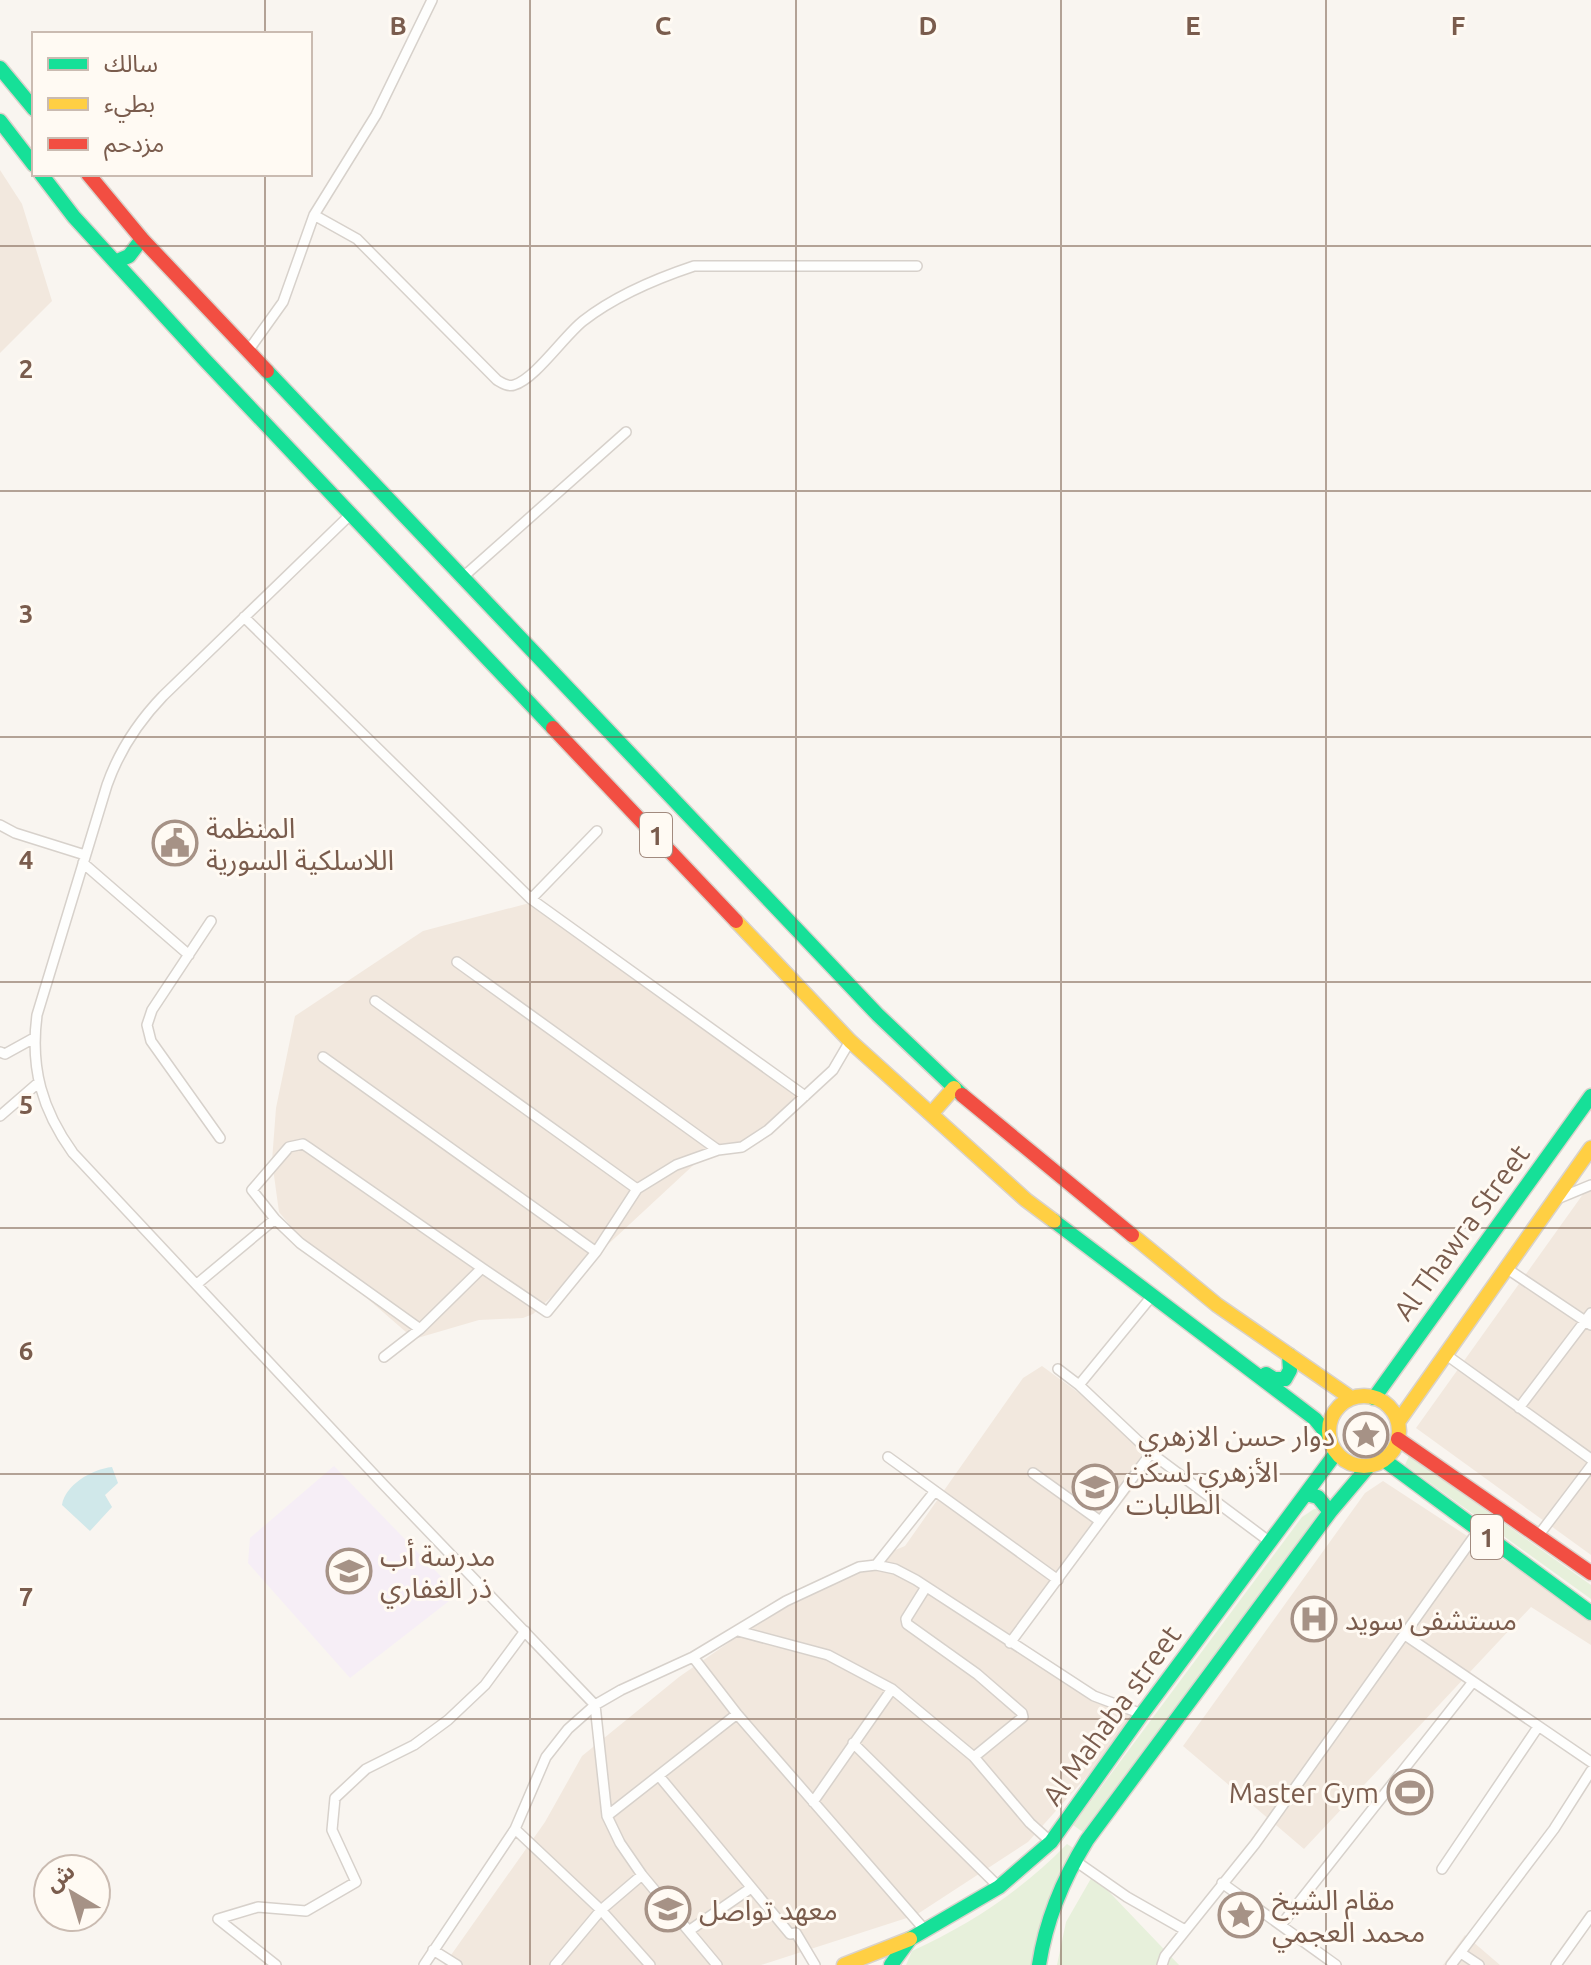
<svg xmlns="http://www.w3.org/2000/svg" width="1591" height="1965" viewBox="0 0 1591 1965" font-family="Ubuntu,'Noto Sans Arabic',sans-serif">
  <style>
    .residential { fill: #f2e8de }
    .education { fill: #f6eef6 }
    .green { fill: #e7f0db }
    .water { fill: #d0e8ea }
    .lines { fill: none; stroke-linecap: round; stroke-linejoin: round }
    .street-casing { stroke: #d7d1cb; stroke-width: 12 }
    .fast-casing { stroke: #d9d2cb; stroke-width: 17 }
    .slow-casing { stroke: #d9d2cb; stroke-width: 17 }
    .jam-casing { stroke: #d9d2cb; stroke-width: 17 }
    .street { stroke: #fefefd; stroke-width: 9 }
    .fast { stroke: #16e098; stroke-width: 14 }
    .slow { stroke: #ffcf43; stroke-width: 14 }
    .jam { stroke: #f24e42; stroke-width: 14 }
    .grid { fill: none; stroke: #7a5c4d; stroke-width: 2; stroke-opacity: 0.55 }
    .labels { text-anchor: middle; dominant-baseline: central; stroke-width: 6; stroke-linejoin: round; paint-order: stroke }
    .shield { fill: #fffaf3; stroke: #a28b7f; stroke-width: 2 }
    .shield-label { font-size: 26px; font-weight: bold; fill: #7a5c4d }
    .poi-label { font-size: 28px; fill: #7a5c4d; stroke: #fffaf3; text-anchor: start }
    .street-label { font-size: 28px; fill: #7a5c4d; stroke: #fffaf3 }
    .grid-label { font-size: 26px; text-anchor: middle; font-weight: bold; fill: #7a5c4d; stroke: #fffaf3; stroke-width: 6; stroke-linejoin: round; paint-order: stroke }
  </style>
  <rect width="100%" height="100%" fill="#f9f5f0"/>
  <path class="residential" d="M0,170L22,204L52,301L0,353Z
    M537,901L802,1097L781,1119L749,1139L700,1159L533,1314L523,1318L479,1320L414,1339L307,1246L279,1212L272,1161L276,1108L295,1016L423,931Z
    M1591,1183V1555L1416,1428Z
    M1042,1366L1161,1453L1019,1634L1003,1633L1091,1701L1139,1718L1028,1842L916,1915L761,1965H444L545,1822L582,1756L679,1677L754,1625L868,1561L905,1546L1023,1378Z
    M1383,1481L1591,1617V1645L1531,1607L1304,1849L1183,1746L1365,1493Z
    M1465,1935L1500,1965H1443Z"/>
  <path class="education" d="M334,1466L458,1594L350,1678L248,1563L250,1538Z"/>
  <path class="green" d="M1409,1456L1591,1585V1599L1405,1465Z
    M1321,1508L1323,1510L1298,1545L1087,1835L1073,1825L1302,1517L1314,1509Z
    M1067,1844L1078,1851L1039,1928L1031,1965H906L912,1951C971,1924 1022,1890 1067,1844Z
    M1093,1875L1179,1965H1057L1066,1922Z"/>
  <path class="water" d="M112,1467L118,1483L105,1495L112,1507L90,1531L62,1505C65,1485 92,1469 112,1467Z"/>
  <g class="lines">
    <g class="street-casing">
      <path id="street" d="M314,215L357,239L497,380C502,383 508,387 514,385C535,379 564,336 583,321C615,296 655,279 694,266H917
        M248,351L283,302L314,215L376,115L432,0
        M351,514L163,696C138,722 119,751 107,785L37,1015C30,1068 42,1110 73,1153L383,1484L595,1705L607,1816L620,1843L642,1875L717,1965
        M463,577L626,432
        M244,617L531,899L805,1096
        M0,825L15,833L85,855
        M83,863L189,955
        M531,899L597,831
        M211,921L152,1010L147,1025L151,1041L220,1138
        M457,962L718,1150
        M375,1001L637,1189
        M0,1052L5,1054L34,1038
        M323,1057L596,1252
        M0,1116L38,1083
        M1557,1199L1591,1185
        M1506,1268L1591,1325
        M197,1284L275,1219
        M420,1329L300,1243L275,1219L252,1190L289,1147L303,1144L309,1148L482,1268
        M1445,1354L1591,1459
        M384,1357L420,1329L482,1268L547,1312L596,1252L637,1189L676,1165L718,1150L742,1147L768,1130L833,1070L850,1041
        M1058,1369L1079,1385L1151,1453L1270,1542
        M1079,1385L1152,1296
        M1519,1408L1591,1313
        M888,1457L1058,1580
        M1033,1473L1100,1521
        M1538,1536L1591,1466
        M876,1565L935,1491
        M926,1587L906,1619L907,1624L977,1674L1022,1713L1023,1717L974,1757
        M738,1631L828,1655L892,1689L974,1757L1030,1823L1051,1842
        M1405,1635L1591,1762
        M1010,1643L1151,1453
        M693,1657L737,1714L924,1929
        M853,1743L999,1887
        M659,1776L790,1934L796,1933L815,1965
        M813,1802L892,1689
        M607,1816L737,1714
        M515,1829L601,1910L650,1965
        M1074,1860L1127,1897L1185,1930
        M1442,1869L1538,1727
        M1222,1883L1336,1965
        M218,1919L258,1907L306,1911L356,1882L332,1830L335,1798L366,1769L414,1745L448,1720L485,1685L525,1631
        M218,1919L276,1965
        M1281,1925L1472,1683
        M690,1930L751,1888
        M433,1950L457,1965
        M1461,1953L1479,1965
        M424,1965L515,1829L546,1757L568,1729L595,1705L621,1690L693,1657L786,1601L859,1567L876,1565L895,1569L916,1580L1094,1696L1142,1714
        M555,1965L601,1910L642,1875
        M1162,1965L1165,1956L1255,1844L1478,1531
        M1451,1965L1554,1829L1591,1771
        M1556,1965L1591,1916"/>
    </g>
    <g class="fast-casing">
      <path id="fast" d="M0,68L34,109
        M0,121L34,165
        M41,174L74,217L203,358L553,728
        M115,262L129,256L142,239
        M267,371L878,1015L962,1095
        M1054,1221L1315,1419L1328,1435
        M1266,1374L1274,1379H1285L1290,1370L1289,1355
        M1374,1398L1591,1096
        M1384,1460L1591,1613
        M1306,1494L1318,1497L1330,1512
        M891,1965L910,1939L999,1887L1051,1842L1142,1714L1336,1453
        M1039,1965C1046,1919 1063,1879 1087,1840L1330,1512L1368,1467"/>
    </g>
    <g class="slow-casing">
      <path id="slow" d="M736,921L850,1041L1026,1200L1054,1221
        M931,1114L954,1088
        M1132,1235L1217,1305L1351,1398
        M1329 1431a35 35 0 1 1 70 0a35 35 0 1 1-70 0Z
        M1398,1422L1591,1148
        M844,1965L910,1939"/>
    </g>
    <g class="jam-casing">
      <path id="jam" d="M88,174L142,239L267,371
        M553,728L736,921
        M962,1095L1132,1235
        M1398,1439L1591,1573"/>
    </g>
    <use href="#street" class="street"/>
    <use href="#fast" class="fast"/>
    <use href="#slow" class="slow"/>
    <use href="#jam" class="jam"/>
  </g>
  <path class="grid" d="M265,0V34M530,0V1965M796,0V1965M1061,0V1965M1326,0V1965M265,174V1965M0,246H1591M0,491H1591M0,737H1591M0,982H1591M0,1228H1591M0,1474H1591M0,1719H1591"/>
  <defs>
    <g id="civic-ring" transform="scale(2.3)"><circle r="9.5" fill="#fffaf3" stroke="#a69286" stroke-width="1.5"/><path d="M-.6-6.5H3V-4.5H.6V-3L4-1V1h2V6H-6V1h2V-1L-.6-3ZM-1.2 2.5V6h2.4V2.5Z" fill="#a69286"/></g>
    <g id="sight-ring" transform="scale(2.3)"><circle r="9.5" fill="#fffaf3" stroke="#a69286" stroke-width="1.5"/><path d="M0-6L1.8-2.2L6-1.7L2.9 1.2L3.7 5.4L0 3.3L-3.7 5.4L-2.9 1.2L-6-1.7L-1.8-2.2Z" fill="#a69286"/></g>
    <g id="university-ring" transform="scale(2.3)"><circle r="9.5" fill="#fffaf3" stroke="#a69286" stroke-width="1.5"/><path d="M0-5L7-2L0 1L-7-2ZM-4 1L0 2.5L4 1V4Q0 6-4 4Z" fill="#a69286"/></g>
    <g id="school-ring" transform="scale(2.3)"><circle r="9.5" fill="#fffaf3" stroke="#a69286" stroke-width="1.5"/><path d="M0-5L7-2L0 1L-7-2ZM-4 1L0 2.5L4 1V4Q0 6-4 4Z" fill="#a69286"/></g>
    <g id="hospital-ring" transform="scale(2.3)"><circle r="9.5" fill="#fffaf3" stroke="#a69286" stroke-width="1.5"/><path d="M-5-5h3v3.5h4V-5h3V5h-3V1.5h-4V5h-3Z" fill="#a69286"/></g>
    <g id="stadium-ring" transform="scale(2.3)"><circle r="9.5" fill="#fffaf3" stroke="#a69286" stroke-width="1.5"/><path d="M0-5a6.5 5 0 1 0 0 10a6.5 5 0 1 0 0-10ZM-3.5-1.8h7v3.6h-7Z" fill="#a69286"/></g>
  </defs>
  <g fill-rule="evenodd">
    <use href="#civic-ring" x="175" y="843"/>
    <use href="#sight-ring" x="1366" y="1435"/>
    <use href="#university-ring" x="1095" y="1487"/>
    <use href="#school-ring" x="349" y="1571"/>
    <use href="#hospital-ring" x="1314" y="1619"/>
    <use href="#stadium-ring" x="1410" y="1792"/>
    <use href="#school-ring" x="668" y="1909"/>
    <use href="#sight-ring" x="1241" y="1915"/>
  </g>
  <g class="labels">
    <g class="shield">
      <rect x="640" y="813" width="32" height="44" rx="6"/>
      <rect x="1471" y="1515" width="32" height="44" rx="6"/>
    </g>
    <g class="shield-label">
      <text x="656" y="835">1</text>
      <text x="1487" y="1537">1</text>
    </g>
    <g class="poi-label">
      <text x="206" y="827">المنظمة<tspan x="206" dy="32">اللاسلكية السورية</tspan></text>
      <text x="1335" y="1435" text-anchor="end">دوار حسن الازهري</text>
      <text x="1126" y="1471">الأزهري لسكن<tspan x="1126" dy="32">الطالبات</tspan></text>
      <text x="380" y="1555">مدرسة أب<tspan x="380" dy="32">ذر الغفاري</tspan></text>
      <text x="1345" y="1619">مستشفى سويد</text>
      <text x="1379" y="1792" text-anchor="end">Master Gym</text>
      <text x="1272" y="1899">مقام الشيخ<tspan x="1272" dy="32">محمد العجمي</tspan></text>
      <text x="699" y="1909">معهد تواصل</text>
    </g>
    <g class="street-label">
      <text transform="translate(1461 1232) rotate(-54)">Al Thawra Street</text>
      <text transform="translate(1111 1715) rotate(-54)">Al Mahaba street</text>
    </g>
  </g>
  <g class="grid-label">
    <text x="398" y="35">B</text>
    <text x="663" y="35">C</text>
    <text x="928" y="35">D</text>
    <text x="1193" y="35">E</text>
    <text x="1458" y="35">F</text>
    <text x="26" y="378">2</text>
    <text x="26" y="623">3</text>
    <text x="26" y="869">4</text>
    <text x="26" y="1114">5</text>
    <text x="26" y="1360">6</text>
    <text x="26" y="1606">7</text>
  </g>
  <rect x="32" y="32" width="280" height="144" fill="#fffaf3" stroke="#cabbb1" stroke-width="2"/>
  <rect x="48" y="58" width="40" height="12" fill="#16e098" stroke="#cabbb1" stroke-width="2"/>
  <text x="104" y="72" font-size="24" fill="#7a5c4d">سالك</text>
  <rect x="48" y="98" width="40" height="12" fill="#ffcf43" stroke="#cabbb1" stroke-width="2"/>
  <text x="104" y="112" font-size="24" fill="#7a5c4d">بطيء</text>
  <rect x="48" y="138" width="40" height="12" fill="#f24e42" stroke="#cabbb1" stroke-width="2"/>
  <text x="104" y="152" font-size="24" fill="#7a5c4d">مزدحم</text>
  <g transform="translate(72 1893) rotate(322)"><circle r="38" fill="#fffaf3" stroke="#cabbb1" stroke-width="2"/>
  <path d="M0-6L14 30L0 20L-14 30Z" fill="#a69286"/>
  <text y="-12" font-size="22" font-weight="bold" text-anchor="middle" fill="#7a5c4d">ش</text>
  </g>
</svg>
